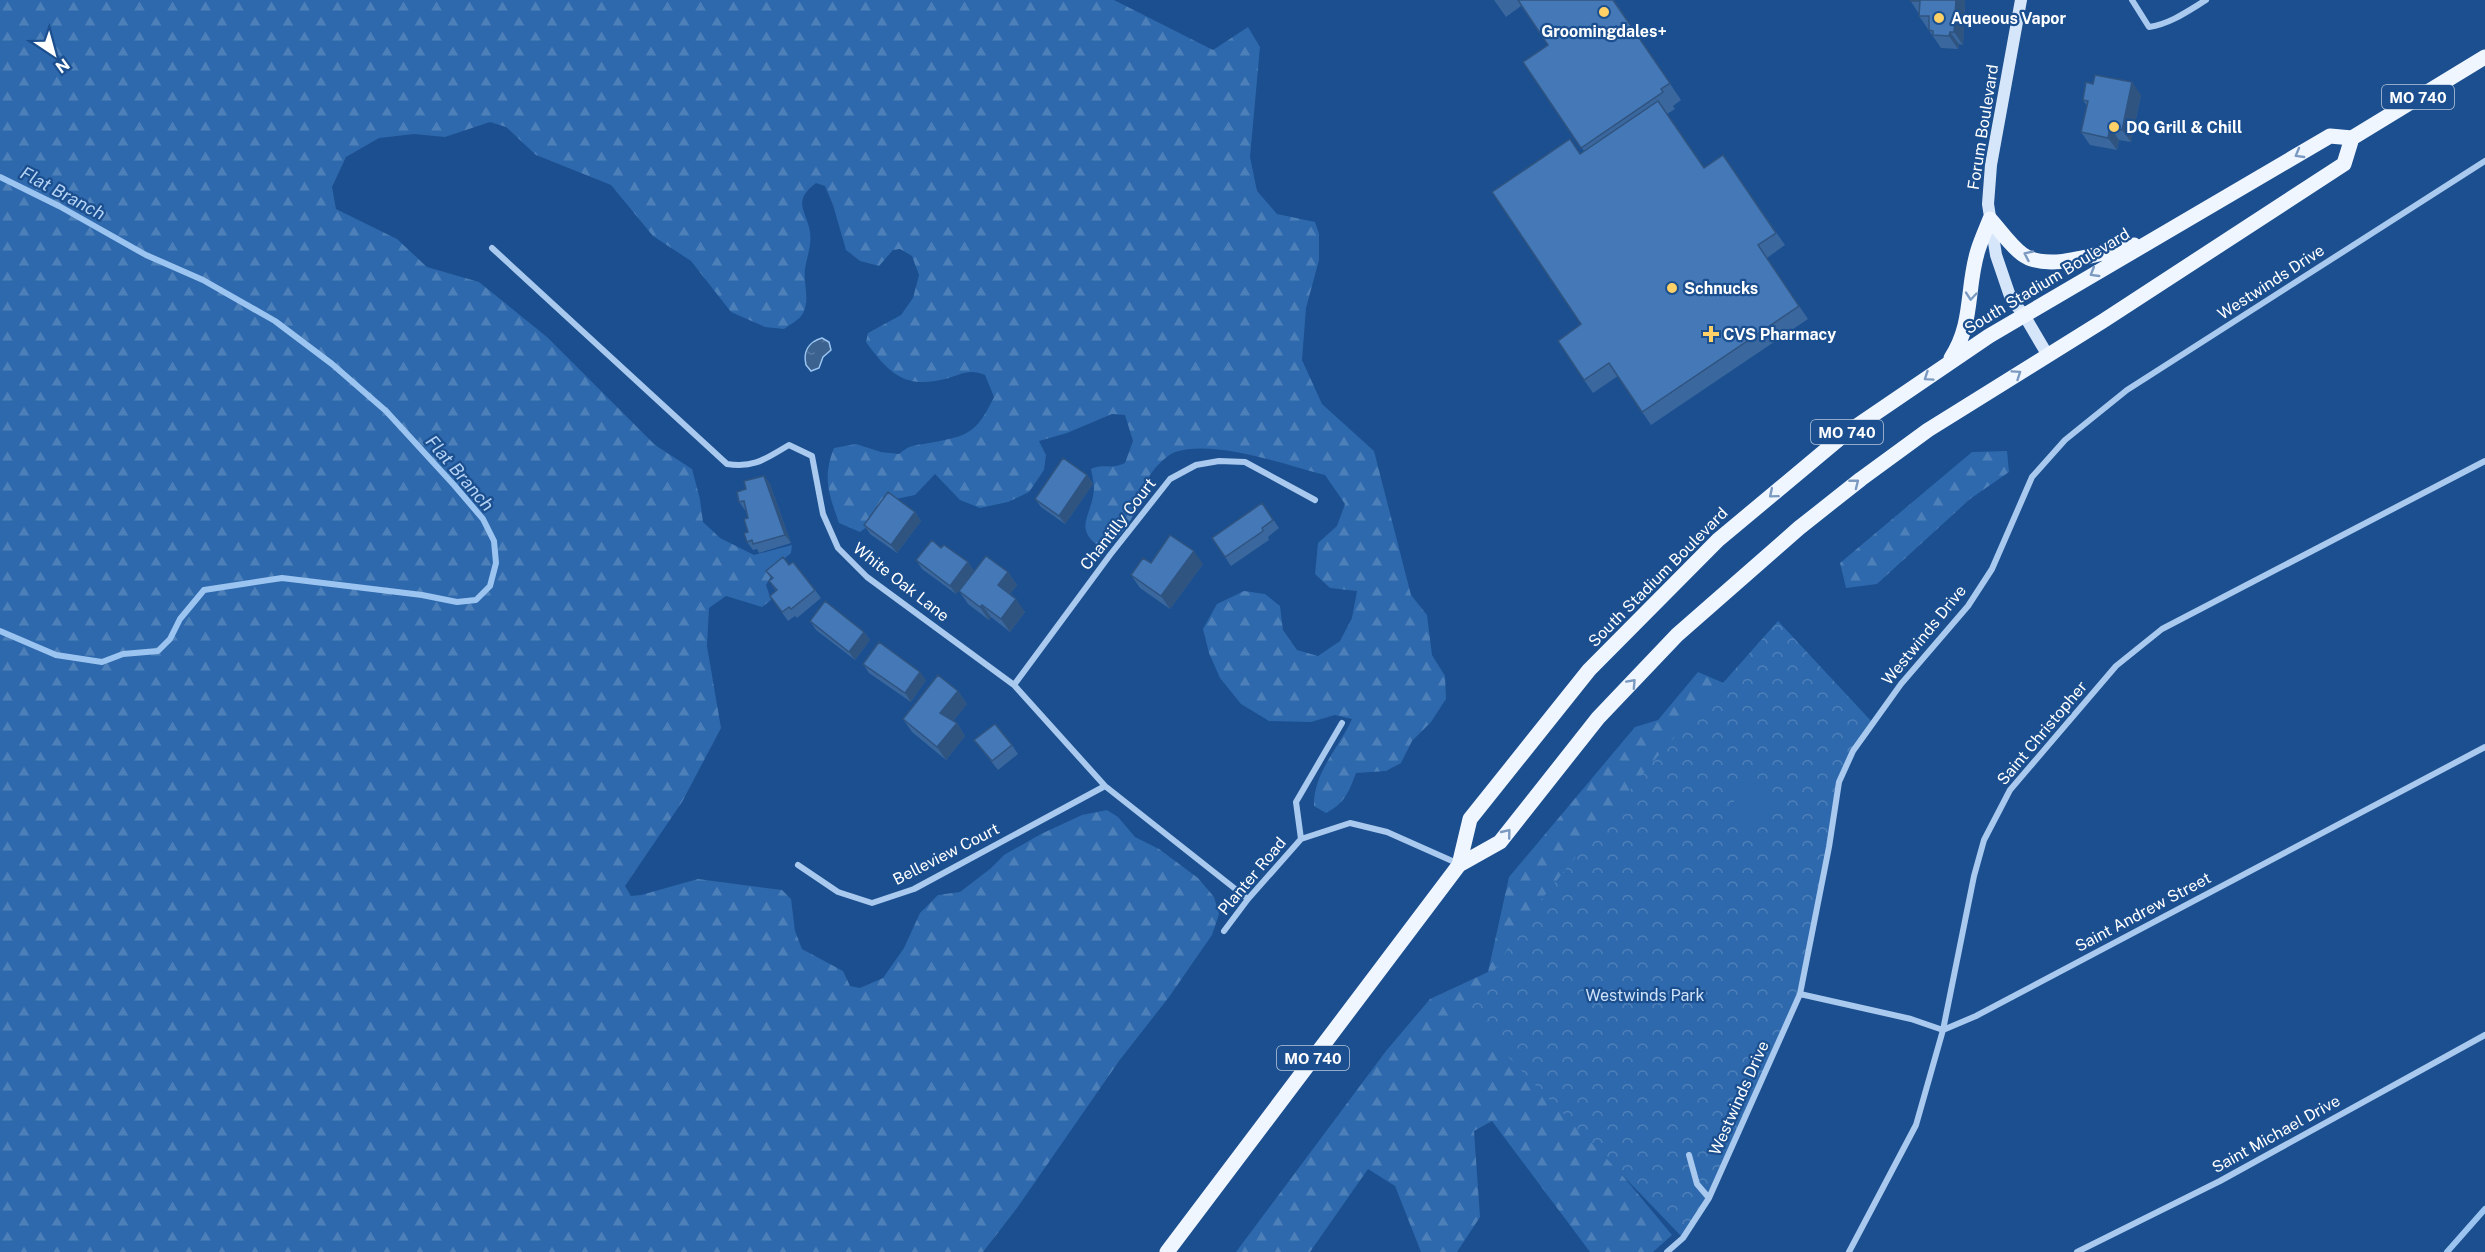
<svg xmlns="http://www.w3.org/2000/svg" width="2485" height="1252" viewBox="0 0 2485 1252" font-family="'Public Sans',sans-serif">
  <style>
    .forest { fill: url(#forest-firs) }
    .park { fill: url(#park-crowns) }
    .garden { fill: #2e69ad }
    .water { fill: url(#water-ripples); stroke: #9cc4f0; stroke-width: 1.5 }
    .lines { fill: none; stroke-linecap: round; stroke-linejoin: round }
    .stream { stroke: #9cc4f0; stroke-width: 6 }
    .street { stroke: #a9c9ee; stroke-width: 6 }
    .secondary { stroke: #d6e6fa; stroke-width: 12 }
    .primary { stroke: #f0f6ff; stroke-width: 15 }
    .wall { fill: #3a679d }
    .shaded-wall { fill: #305480 }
    .building { fill: #4478b7; stroke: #305480; stroke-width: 1.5 }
    .oneway { stroke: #7b9ac1 }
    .poi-dot { fill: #ffd166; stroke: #1b4f8f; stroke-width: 2 }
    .labels { text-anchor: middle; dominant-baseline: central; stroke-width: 4.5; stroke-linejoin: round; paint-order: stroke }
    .shield { fill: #1b4f8f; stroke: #bbcadd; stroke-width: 1.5 }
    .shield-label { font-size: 15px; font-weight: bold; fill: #fff }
    .poi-label { font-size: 16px; font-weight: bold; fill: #fff; stroke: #1b4f8f; text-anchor: start }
    .street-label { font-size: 16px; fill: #fff; stroke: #1b4f8f }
    .park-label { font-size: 16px; fill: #cfe3fa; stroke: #1b4f8f }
    .water-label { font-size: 18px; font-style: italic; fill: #b5d3f5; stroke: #1b4f8f }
  </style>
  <defs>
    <pattern id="forest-firs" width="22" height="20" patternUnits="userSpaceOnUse" patternTransform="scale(1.5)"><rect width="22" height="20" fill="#2e69ad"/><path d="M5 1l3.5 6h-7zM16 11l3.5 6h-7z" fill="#4d80b9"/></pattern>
    <pattern id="park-crowns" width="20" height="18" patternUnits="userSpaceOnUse" patternTransform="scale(1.5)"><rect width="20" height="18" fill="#2e69ad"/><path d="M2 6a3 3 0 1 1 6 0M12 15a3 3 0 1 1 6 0" fill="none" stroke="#4d80b9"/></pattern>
    <pattern id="water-ripples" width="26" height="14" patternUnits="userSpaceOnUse" patternTransform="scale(1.5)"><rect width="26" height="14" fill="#3c6290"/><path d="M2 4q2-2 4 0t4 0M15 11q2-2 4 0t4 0" fill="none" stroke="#597aa1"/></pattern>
  </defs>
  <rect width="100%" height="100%" fill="#1b4f8f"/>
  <path class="forest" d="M0,0H1114L1213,50L1248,27L1260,47L1250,157L1257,191L1277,214L1315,222L1319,234V260L1306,308L1302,360L1322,404L1374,451L1411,595L1427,615L1432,655L1445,676L1446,699L1431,722L1412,741L1401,763L1386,771L1356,773C1349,792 1344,804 1326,813L1314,806C1313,773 1339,748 1352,719L1335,715L1311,722L1269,721L1241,704L1220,678L1209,653L1203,629L1217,604L1244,591L1265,594L1280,606L1283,630L1297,650L1318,656L1340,641L1352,618L1357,591L1330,588L1315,574L1318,543L1337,526L1345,504L1325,475C1285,465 1215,439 1175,452C1167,455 1153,469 1149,477C1133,511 1135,527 1103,549C1071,529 1092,517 1094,489C1094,483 1092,475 1091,469C1104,463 1111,470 1125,463L1133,441L1125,415L1112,414L1067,433L1039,441L1046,455L1044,470L1029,492L1008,502L980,508L960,500L935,474L915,495L896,499L872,523L860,532L839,523C829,494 822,478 834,448L856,444L881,452L899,454C911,444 914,446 929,443C968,436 976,434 994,397L985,375C971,369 963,373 949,378C906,390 890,375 866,342L868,333L901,315L913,298L919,275L912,256L900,249L893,250L879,266L860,261L846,250L833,205L825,186L816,183C791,202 807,211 810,232C812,245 807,256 805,269C803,284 811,300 802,315C799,320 789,325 784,329L765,327L731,312L691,261L653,236L611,185L536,155L506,127L490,122L445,137L414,134L379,138L346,157L332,187L336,209L397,239L427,267L479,282L547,337L655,445L692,469L700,499L703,522L720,538L754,555L792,545L791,553L779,563L766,585L771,600L762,607L726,596L709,608L707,646L721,728L682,802L625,886L631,896L641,895L698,879L782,890L791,899L795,931L802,949L843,971L850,986L860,988L883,978L904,948L920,913L938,895L960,892L990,869L1004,855L1041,834L1082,815L1107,810L1118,817L1135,837L1159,849L1198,878L1214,897L1219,914L1212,935L1169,997L1119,1061L1017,1208L983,1252H0Z
    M2007,451L2009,472L1970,499L1877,584L1846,588L1840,563L1972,452Z
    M1698,672L1747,693L1540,1076L1672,1235L1653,1252H1590L1492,1121L1474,1131L1480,1217L1457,1252H1421L1395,1186L1368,1169L1310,1252H1236L1386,1051L1430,999L1488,972L1509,877L1635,727L1658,720Z"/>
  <path class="park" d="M1778,621L1873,723L1853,751L1839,782L1800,994L1709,1198L1683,1238L1467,1014L1532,911L1650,765Z"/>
  <path class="garden" d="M1735,782L1772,784L1771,822L1733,820Z"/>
  <path class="water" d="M822,338L829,342L831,350L823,357L819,368L811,371L806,365C803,352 808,342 822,338Z"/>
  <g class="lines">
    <path class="stream" d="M0,177L59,206L146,255L203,280L275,321L332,364L386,411L454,485L483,519L494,541L496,563L490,586L476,600L457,602L422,595L282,578L204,590L180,619L170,639L158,651L123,654L102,662L56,655L0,631
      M2447,1252L2485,1209"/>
    <path class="street" d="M2132,0L2149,27C2170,24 2188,11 2206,0
      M492,248L727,464C755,468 765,459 789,445L812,456L823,514L838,548L867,577L1014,685L1105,786L1248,899
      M1014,685L1110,555L1170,479L1196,465L1219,461L1245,462L1315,500
      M1301,839L1350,823L1387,832L1459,864
      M798,865L838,892L872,903L914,889L1105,786
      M1224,931L1248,899L1301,839L1296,802L1342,723
      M1800,994L1911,1019L1943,1030L1976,1016L2485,747
      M1689,1155L1697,1184L1709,1198
      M1667,1252L1683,1238L1709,1198L1800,994L1829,847L1839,782L1853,751L1901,684L1968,606L1992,569L2032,477L2065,440L2127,390L2485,161
      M1849,1252L1916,1125L1943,1030L1974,876L1984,840L2010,790L2116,666L2162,629L2485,461
      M2077,1252L2220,1181L2485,1035"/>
    <path class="secondary" d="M2021,0L1991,165L1988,204L1996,255L2011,299L2024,315L2047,354"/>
    <path class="primary" d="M1951,358C1974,323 1966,288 1978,250C1981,240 1986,229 1990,219C2000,230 2010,245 2022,254C2048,274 2104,251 2134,245
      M1459,865L1500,842L1598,718L1677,635L1799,528L1861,479L1928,430L2103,321L2344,164L2352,138
      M1167,1252L1459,865L1470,819L1589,670L1718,540L1845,434L1989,336L2330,136L2352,138L2485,57"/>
  </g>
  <path class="wall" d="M1494,0H1614L1681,100L1673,106L1675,109L1667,114L1704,168L1723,155L1785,245L1767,258L1808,319L1651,425L1618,376L1593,393L1584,380L1581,324L1580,154L1584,151L1523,62L1548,45L1521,6L1506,17Z
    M1908,0H1965L1963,45L1959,44L1958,49L1941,48L1919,16V14L1910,0Z
    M2141,95L2131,142L2119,140L2117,150L2090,145L2081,132L2087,106L2083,100Z
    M1087,475L1093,484L1065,524L1041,507L1035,499Z
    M764,476L770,484L791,543L759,553L757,549L753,550L747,542L748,518L746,510H745L739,502L746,489Z
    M1262,503L1279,528L1268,537L1269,540L1231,566L1212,538Z
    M915,512L921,521L897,553L870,534L864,525Z
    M941,548L968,562L974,571L956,594L922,569L916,560Z
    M1151,563L1203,564L1170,609L1140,588L1131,575Z
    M789,565L815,590L821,598L797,618L795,616L788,621L770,596L776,591L769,581L772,579L766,571Z
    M1008,572L1017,585L1010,594L1025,612L1010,632L991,617L989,620L968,604L959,591Z
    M810,621L864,632L870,640L855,660L816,630Z
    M863,664L926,680L911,702L869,673Z
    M958,691L967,704L953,721L957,723L965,736L946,760L912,732L903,719Z
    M974,740L1012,745L1018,754L998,770Z"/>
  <path class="shaded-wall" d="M1956,0H1965L1963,45L1954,32Z
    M1950,32L1959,44L1958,49L1949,36Z
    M2132,82L2141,95L2131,142L2122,130Z
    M2110,127L2119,140L2117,150L2108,138Z
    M1087,475L1093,484L1065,524L1059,516Z
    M764,476L770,484L791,543L785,535Z
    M915,512L921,521L897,553L891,545Z
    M1194,551L1203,564L1170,609L1161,596Z
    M968,562L974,571L956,594L950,586Z
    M1008,572L1017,585L1007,598L998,585Z
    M1016,599L1025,612L1010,632L1001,619Z
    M982,605L991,617L989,620L980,607Z
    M864,632L870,640L855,660L849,652Z
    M920,672L926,680L911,702L905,693Z
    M958,691L967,704L949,726L940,713Z
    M957,723L965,736L946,760L937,747Z"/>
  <path class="building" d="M1518,0H1613L1670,83L1661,89L1663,92L1581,148L1523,62L1548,45Z
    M1910,0H1956L1954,32H1950L1949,36L1933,35V31L1929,30V16H1919L1920,1H1910Z
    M2095,75L2132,82L2122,130L2110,127L2108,138L2081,132L2088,101L2083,100L2086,82L2093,84Z
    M1658,101L1704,168L1723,155L1776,233L1758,245L1799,306L1642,412L1609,363L1584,380L1558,341L1581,324L1492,192L1570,139L1580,154Z
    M1063,458L1087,475L1059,516L1035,499Z
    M764,476L785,535L753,544L752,540L747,542L744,533L748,532L744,519L748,518L744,501L739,502L737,492L746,489L744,481Z
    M888,492L915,512L891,545L864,525Z
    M1262,503L1273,520L1262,528L1263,531L1225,557L1212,538Z
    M1170,535L1194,551L1161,596L1131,575L1143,558L1151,563Z
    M932,540L941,548L944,545L968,562L950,586L916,560Z
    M986,556L1008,572L998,585L1016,599L1001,619L982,605L980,607L959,591Z
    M783,557L789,565L793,562L815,590L791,609L789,607L782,612L770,596L777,590L769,581L773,578L766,571Z
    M825,601L864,632L849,652L810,621Z
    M879,642L920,672L905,693L863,664Z
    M938,675L958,691L940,713L957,723L937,747L903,719Z
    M995,724L1012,745L992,761L974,740Z"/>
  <defs><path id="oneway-chevron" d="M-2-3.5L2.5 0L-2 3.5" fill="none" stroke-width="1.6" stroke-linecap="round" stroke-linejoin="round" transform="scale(1.5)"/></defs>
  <g class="oneway">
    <use href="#oneway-chevron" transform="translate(2299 154) rotate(150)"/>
    <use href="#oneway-chevron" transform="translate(2028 255) rotate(-155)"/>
    <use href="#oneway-chevron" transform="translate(2094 273) rotate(149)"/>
    <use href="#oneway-chevron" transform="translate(1971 296) rotate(95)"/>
    <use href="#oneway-chevron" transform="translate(2017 374) rotate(-34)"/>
    <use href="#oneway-chevron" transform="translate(1928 377) rotate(146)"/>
    <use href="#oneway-chevron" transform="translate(1855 483) rotate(-38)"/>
    <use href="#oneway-chevron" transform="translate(1773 494) rotate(140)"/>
    <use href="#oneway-chevron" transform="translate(1632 683) rotate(-47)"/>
    <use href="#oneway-chevron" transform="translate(1507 833) rotate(-51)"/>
  </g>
  <g class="poi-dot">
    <circle cx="1604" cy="12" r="6"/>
    <circle cx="1939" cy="18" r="6"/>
    <circle cx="2114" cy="127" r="6"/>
    <circle cx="1672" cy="288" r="6"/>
    <path d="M1708 325h6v6h6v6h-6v6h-6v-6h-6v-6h6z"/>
  </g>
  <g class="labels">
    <g class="shield">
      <rect x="2382" y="85" width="72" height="24" rx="4.5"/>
      <rect x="1811" y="420" width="72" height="24" rx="4.5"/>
      <rect x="1277" y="1046" width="72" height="24" rx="4.5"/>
    </g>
    <g class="shield-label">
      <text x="2418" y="97">MO 740</text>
      <text x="1847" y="432">MO 740</text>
      <text x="1313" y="1058">MO 740</text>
    </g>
    <g class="poi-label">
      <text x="1951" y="18">Aqueous Vapor</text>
      <text x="1604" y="31" text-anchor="middle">Groomingdales+</text>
      <text x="2126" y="127">DQ Grill &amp; Chill</text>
      <text x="1684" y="288">Schnucks</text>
      <text x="1723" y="334">CVS Pharmacy</text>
    </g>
    <g class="street-label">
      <text transform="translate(1983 127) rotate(-81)">Forum Boulevard</text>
      <text transform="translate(2047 281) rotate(-31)">South Stadium Boulevard</text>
      <text transform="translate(2271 282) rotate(-33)">Westwinds Drive</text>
      <text transform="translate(1118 524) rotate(-52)">Chantilly Court</text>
      <text transform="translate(1658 577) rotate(-45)">South Stadium Boulevard</text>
      <text transform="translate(901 582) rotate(38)">White Oak Lane</text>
      <text transform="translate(1924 635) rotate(-51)">Westwinds Drive</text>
      <text transform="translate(2042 733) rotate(-50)">Saint Christopher</text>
      <text transform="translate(946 854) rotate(-27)">Belleview Court</text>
      <text transform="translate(1252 876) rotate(-50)">Planter Road</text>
      <text transform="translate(2143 912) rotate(-28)">Saint Andrew Street</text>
      <text transform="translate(1739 1098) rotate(-66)">Westwinds Drive</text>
      <text transform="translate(2276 1134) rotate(-29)">Saint Michael Drive</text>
    </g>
    <g class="park-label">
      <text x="1645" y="995">Westwinds Park</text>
    </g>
    <g class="water-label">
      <text transform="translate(63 193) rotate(28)">Flat Branch</text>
      <text transform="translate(460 473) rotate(49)">Flat Branch</text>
    </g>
  </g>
  <g transform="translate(54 54) rotate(144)" stroke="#1b4f8f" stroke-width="4.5" paint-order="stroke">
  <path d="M0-4.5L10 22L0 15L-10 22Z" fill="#ffffff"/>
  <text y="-9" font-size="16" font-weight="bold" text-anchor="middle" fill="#ffffff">N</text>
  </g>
</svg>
